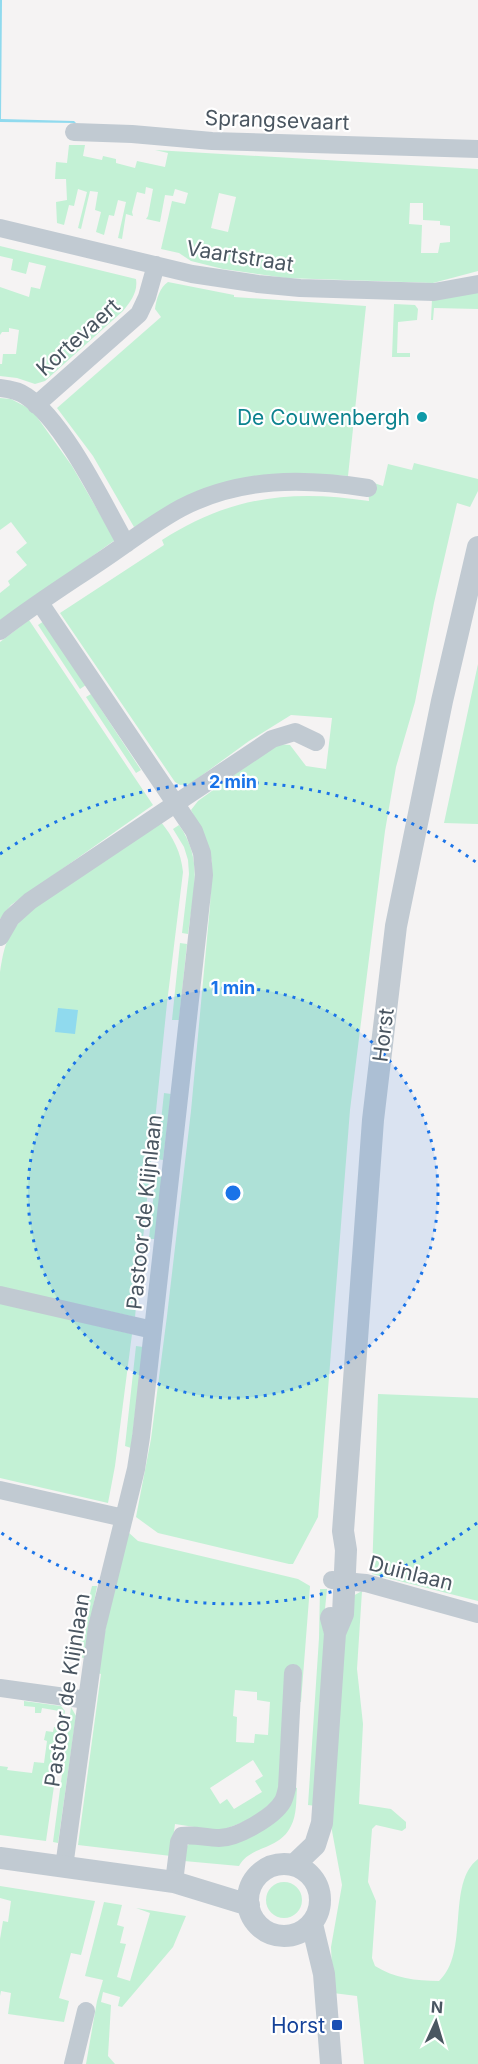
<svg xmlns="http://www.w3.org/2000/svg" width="478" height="2064" viewBox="0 0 478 2064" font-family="Inter,sans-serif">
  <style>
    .green { fill: #c3f1d5; fill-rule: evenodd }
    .water { fill: #90daee }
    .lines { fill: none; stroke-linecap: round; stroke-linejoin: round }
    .minor { stroke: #c1cad2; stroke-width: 18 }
    .tertiary { stroke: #c1cad2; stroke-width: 22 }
    .ring { fill: none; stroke: #1a73e8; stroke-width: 3; stroke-dasharray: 3 6 }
    .culture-dot { fill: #0f9aa8; stroke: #fff; stroke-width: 2 }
    .transit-dot { fill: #1a4fb4; stroke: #fff; stroke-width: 2 }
    .labels { text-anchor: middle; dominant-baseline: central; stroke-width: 4.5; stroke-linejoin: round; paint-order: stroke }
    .street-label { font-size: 21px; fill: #4a5661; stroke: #fff }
    .culture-label { font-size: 21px; fill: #0d838f; stroke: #fff; text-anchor: end }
    .transit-label { font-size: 21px; fill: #164399; stroke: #fff; text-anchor: end }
    .centre { fill: #1a73e8; stroke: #fff; stroke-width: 3 }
    .ring-label { font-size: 18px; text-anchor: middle; font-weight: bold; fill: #1a73e8; stroke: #fff; stroke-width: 4.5; stroke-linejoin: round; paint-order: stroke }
  </style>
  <rect width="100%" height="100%" fill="#f5f3f3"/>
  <path class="green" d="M69,145H85L83,156L102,160L103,156L116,159V163L135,168L137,161L165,167L168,153L155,150L478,169V271L433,283L286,278L223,269L191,261L179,253L161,249L172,201L185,204L188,193L175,189L173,196L165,195L160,222L146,219L148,216L153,189L146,187L145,194L137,192L132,212L133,216L126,214L122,239L118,238L126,202L118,200L114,216L109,215L104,235L96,232L101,212L95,210L98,192L90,191L81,229L78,228L87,192L78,189L74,206L69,205L64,225L57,223L56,202L67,200L66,179H55L56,162L67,163ZM219,193L236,197L228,232L211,228ZM410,203H423V220L440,221V225L450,226V242L440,243L438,253H421L422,225L409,224Z
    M0,246L136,279C138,292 131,301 123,311L45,381L35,384L17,378L0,376V364H2L3,354H16L19,330L9,328V332H2L0,335V287L29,297L31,287L40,289L46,266L29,262L26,274L11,270L13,259L0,256Z
    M168,282L234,295V297L366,306L348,476L298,473L134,527L93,456L57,408L161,317L155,309C156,300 160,287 168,282Z
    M478,291V309L434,308L433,320H431L432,299Z
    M394,304L415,305L418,309L417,320L398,322L397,353H410V357H392Z
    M0,398L11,399L32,410L72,466L115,540L0,622V593L10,585L8,581L27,565L16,552L27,543L11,522L0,530Z
    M414,463L478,479V491L470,507L457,503L434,603L415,702L396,767L385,831L350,1110L318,1517L293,1564H289L158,1533L136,1517L151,1439L167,1316L191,1111L210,906L212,862L206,839L191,810L198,801L277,744L290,745L306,766L326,769L332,718L291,715L249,741L190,784L180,785L175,782L60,613L164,545L162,540C229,497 290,489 369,501L368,488L374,483L383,486L388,464L412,470Z
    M29,620L153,805L11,905L0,919V642Z
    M44,621L86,685L80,689L38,625Z
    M478,664V824L444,823Z
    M91,694L141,770L136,773L86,697Z
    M161,822C173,837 181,852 183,872L167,1003L135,1317L0,1287V972C5,940 8,934 30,910Z
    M179,825C204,860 193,894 188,934L182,933L189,874L188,860L184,847L173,829Z
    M180,943L187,944L179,1020H172Z
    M164,1093L171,1094L163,1160L157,1159Z
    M156,1171H163L155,1239H149Z
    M0,1303L132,1334L115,1466L108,1503L0,1478Z
    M136,1346L143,1347L131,1448L125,1446Z
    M378,1394L478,1398V1601L372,1574Z
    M128,1532L138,1541L298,1579L310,1586L301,1702H298L281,1787L275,1800L251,1819L220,1831L175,1824L171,1856L78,1845L101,1674L97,1673L112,1596ZM235,1690L257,1692V1700L270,1702L268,1735L255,1734L254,1743L236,1742L237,1717L233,1716ZM253,1760L263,1776L255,1781L262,1792L234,1809L227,1799L220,1804L210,1788Z
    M92,1586H97L84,1658L78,1657L81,1630Z
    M320,1589H327L323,1629L326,1640L316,1806L308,1805L319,1638Z
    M362,1591L357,1669L363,1724L359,1804L391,1809L406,1822V1828L402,1831L376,1825L372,1829L368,1882L376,1901L372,1958L375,1966C394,1978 416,1981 439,1981C470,1953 446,1883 478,1859V2064H364L357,1996L333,1993L331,1947L342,1885L330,1820L347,1606L351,1597Z
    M24,1701L61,1706L65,1711L46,1841L0,1835V1766L8,1767L7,1770L32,1773L34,1762L44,1763L47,1741L44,1740L46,1731L53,1732L54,1727H57L59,1711L42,1708L41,1713H35V1707L24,1706Z
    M71,1707L76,1716L58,1843L53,1842Z
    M294,1787L297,1788C296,1800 297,1815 291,1826C279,1851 250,1845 239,1866L184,1861L187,1846L190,1843L225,1845Z
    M266 1900a18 18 0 1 1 36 0a18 18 0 1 1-36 0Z
    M0,1886L95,1901L81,1955L71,1953L59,1998L69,2001L64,2022L8,2014L11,1993L1,1991L0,1996V1939L3,1921L8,1922L11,1901L0,1898Z
    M104,1902L122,1905L117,1925L124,1927L120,1943L126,1944L117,1977L130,1981L150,1913L136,1908L186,1916L173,1947L122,2007L118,2006L120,1997L103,1992L101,2002L111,2005L108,2056L115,2064H86L97,2001L103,1980L85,1976Z"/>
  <path class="water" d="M0,0H2L1,119L74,121L76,123L0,122Z
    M58,1008L78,1010L75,1034L55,1032Z"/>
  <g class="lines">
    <path class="minor" d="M74,132L132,134L212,141L478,149
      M0,228L192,274L258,284L300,288L434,292L478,284
      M0,388C9,389 19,391 26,396C64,421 103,503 126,544
      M36,405L139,314L147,297L156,265
      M40,603L194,831L202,853L204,875L141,1437L136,1469L97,1627L64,1867
      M0,631C32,606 67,584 101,561C128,543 153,523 181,508C241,477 304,478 368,488
      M0,937L11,918L30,901L272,739L295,732L316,742
      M0,1295L153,1330
      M0,1490L124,1518
      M332,1580L366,1583L478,1614
      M0,1688L87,1700
      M174,1882L179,1842L182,1836C195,1834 206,1838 219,1838C237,1838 274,1817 283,1801C285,1797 286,1792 287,1788L293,1673
      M73,2064L86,2011"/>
    <path class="tertiary" d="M335,1633L343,1614L346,1550L343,1531L373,1120L396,926L442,701L478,547
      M0,1858L174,1882L249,1905
      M248 1900a36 36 0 1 1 72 0a36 36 0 1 1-72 0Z
      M294,1865L315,1845L322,1823L335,1633L331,1618
      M312,1924L324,1974L331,2064"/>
  </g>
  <circle cx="233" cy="1193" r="205" fill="#1a73e8" fill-opacity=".12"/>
  <g class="ring">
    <circle cx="233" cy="1193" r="205"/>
    <path d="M477 1523A411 411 0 0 1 0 1532M0 854A411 411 0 0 1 477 863"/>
  </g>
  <circle class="culture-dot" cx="422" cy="417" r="6"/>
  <rect class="transit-dot" x="331" y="2019" width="12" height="12" rx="3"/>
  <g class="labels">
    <g class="street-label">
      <text transform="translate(277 120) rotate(2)">Sprangsevaart</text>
      <text transform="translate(240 256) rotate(9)">Vaartstraat</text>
      <text transform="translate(78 337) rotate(-42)">Kortevaert</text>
      <text transform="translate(383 1035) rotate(-83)">Horst</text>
      <text transform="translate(144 1212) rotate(-84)">Pastoor de Klijnlaan</text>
      <text transform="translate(411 1573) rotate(14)">Duinlaan</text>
      <text transform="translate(67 1690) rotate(-81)">Pastoor de Klijnlaan</text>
    </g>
    <g class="culture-label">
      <text x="410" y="417">De Couwenbergh</text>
    </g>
    <g class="transit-label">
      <text x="325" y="2025">Horst</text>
    </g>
  </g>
  <circle cx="233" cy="1193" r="9" class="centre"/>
  <g class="ring-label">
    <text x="233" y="788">2 min</text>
    <text x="233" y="994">1 min</text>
  </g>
  <g transform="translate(436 2022) rotate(4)" stroke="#ffffff" stroke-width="4.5" paint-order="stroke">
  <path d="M0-4.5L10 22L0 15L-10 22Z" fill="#4a5661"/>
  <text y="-9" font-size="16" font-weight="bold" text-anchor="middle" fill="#4a5661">N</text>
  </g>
</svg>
